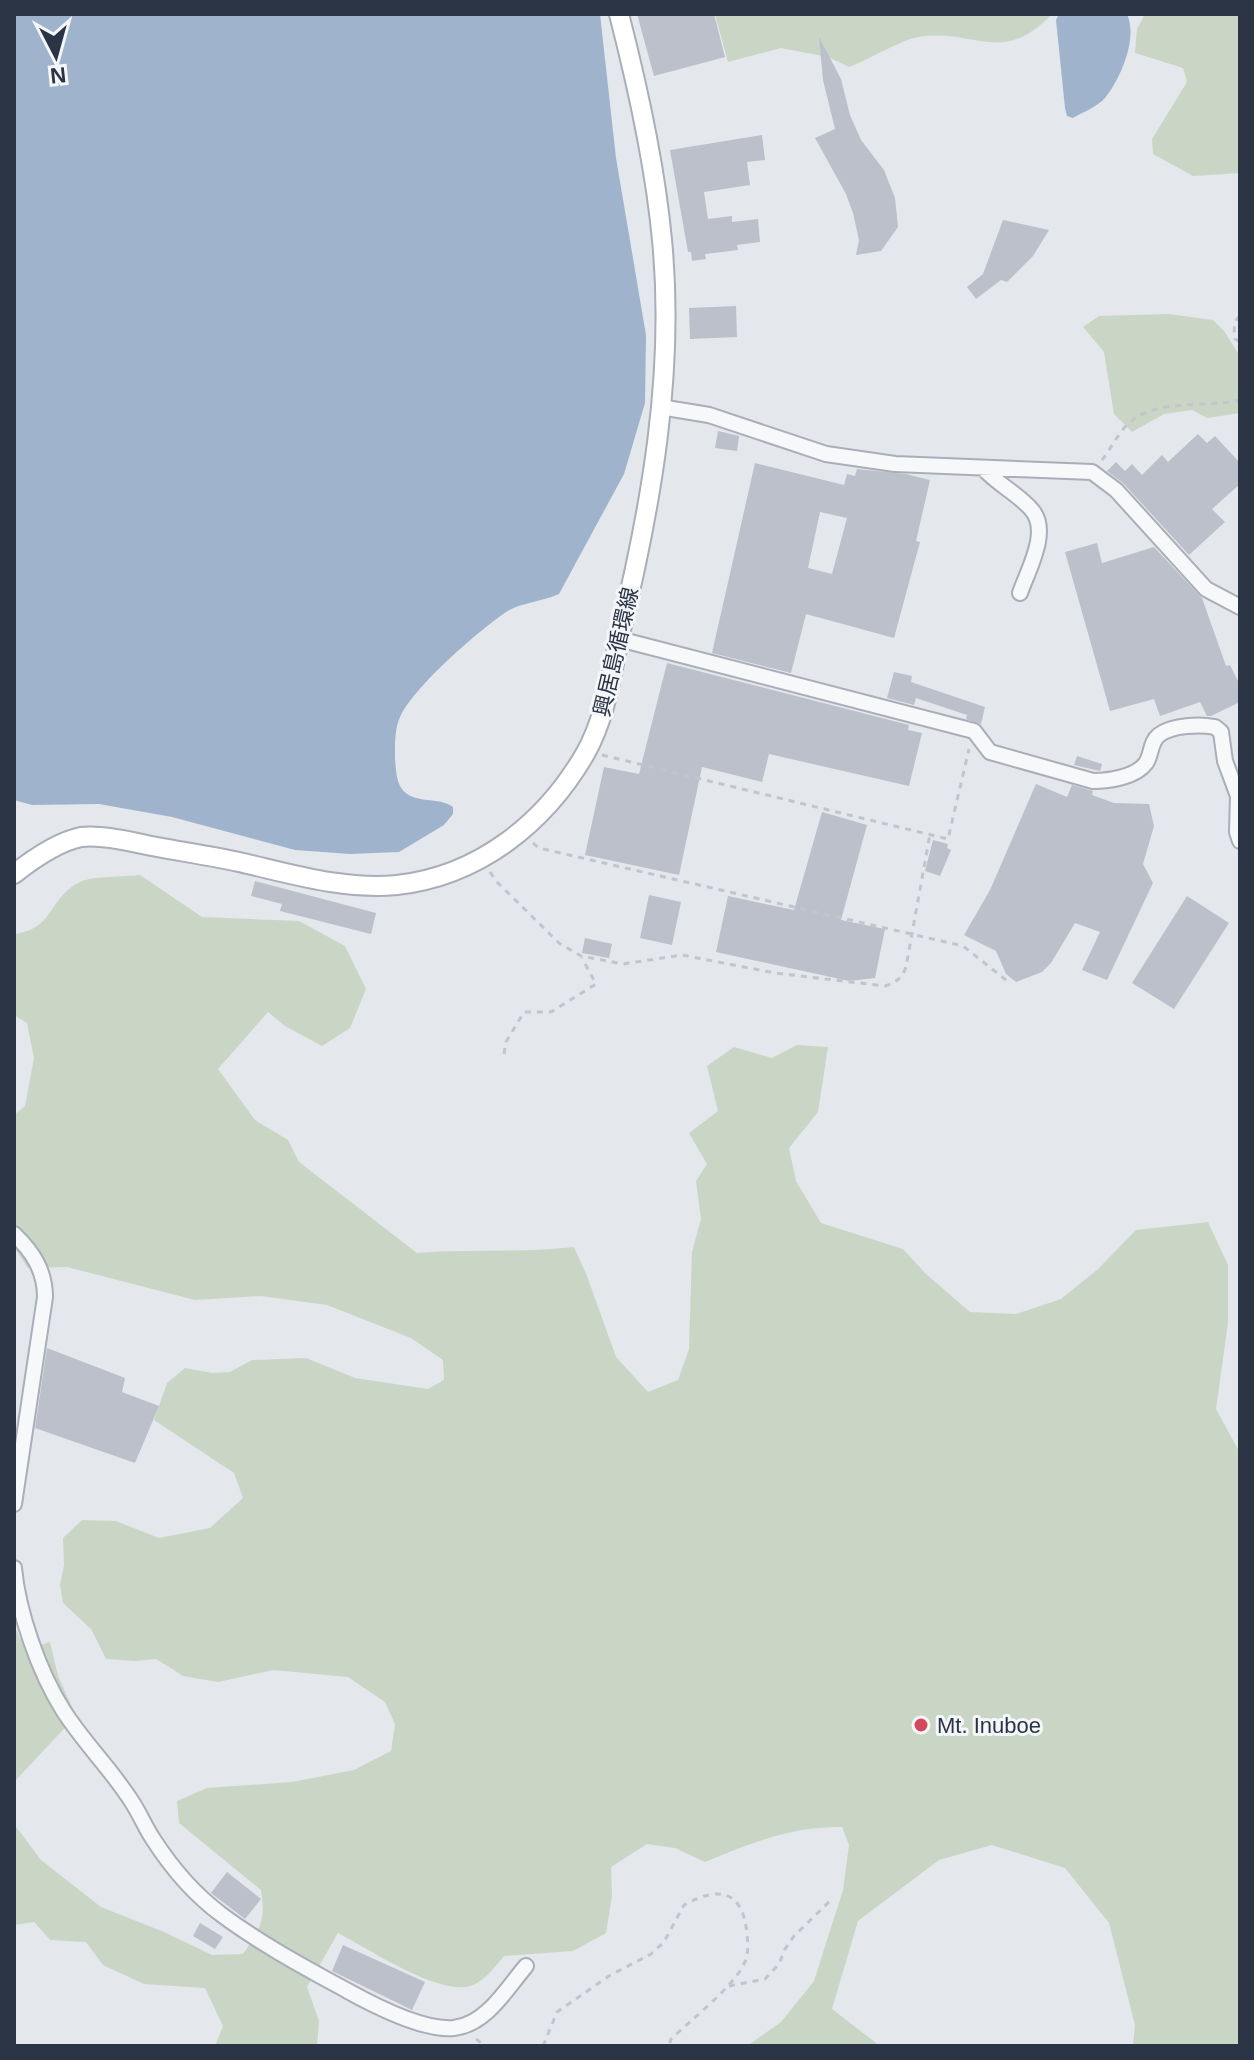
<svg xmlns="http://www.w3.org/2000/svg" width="1254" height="2060" viewBox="0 0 1254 2060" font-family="Helvetica,'Noto Sans JP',sans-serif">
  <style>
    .green { fill: #c9d6c5 }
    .water { fill: #9fb4cc }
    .building { fill: #bbc0ca; fill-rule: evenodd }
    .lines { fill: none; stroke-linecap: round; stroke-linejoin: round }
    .minor-casing { stroke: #a9aeb7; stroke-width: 18 }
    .secondary-casing { stroke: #a9aeb7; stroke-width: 22 }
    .path { stroke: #c2c5cb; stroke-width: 3; stroke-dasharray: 6 6; stroke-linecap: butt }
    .minor { stroke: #f7f8fa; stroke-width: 14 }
    .secondary { stroke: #fff; stroke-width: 18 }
    .poi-dot { fill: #d1495b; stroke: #f4f6f9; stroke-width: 3 }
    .labels { text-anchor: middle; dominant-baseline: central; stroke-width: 6; stroke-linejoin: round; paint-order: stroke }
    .street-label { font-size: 22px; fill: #2b3445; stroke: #f4f6f9 }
    .poi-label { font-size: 22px; fill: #2b3445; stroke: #f4f6f9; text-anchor: start }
  </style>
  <rect width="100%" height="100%" fill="#e4e7ec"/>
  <path class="green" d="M715,14H1052C1001,67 976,28 918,37C901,40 868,60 849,67L828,57L781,48L728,62Z
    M1145,14H1240V173L1193,176L1153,154L1152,139L1187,82L1183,68L1135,53L1137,29Z
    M1168,314L1213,320L1224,331L1240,356V413L1207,418L1192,410L1164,414L1132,432L1114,414L1104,352L1083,327L1099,316Z
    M140,875L202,917L299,921L345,946L366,989L350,1028L322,1046L285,1026L268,1012L218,1069L255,1120L288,1140L299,1162L417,1253C469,1249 522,1253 574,1247L587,1276L616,1357L648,1392L678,1380L689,1349L692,1252L701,1219L696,1181L707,1164L689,1133L718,1111L707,1066L734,1047L772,1058L797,1045L828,1047L818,1112L789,1148L796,1181L821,1223L903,1249L926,1274L970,1312L1016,1314L1061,1299L1098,1269L1136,1230L1208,1222L1228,1265V1323L1216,1409L1240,1453V2046H1133L1135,2025L1109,1923L1065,1868L992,1845L939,1860L858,1921L832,2009L880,2046H747L781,2022L814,1981L843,1890L849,1845L842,1827C794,1826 749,1843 705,1862L675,1848L647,1844L611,1867L612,1896L606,1933L573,1951L504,1956C494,1968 482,1985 465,1987C431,1991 369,1949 338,1933L307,1987L319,2021L317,2046H215L223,2026L205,1988L144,1984L103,1965L86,1942L50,1940L34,1922L14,1925V1824L41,1860L101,1907L164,1932L212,1955L243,1954C260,1929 266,1922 261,1890L179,1823L177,1801L207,1788L292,1782L354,1770L391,1751L395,1724L385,1702L348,1677L273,1670L218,1682L183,1676L156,1659L135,1661L106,1659L91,1629L63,1603L60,1585L64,1565L63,1538L82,1520L116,1521L159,1538L210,1528L243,1498L234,1473L154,1420L167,1383L185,1368L212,1373L230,1372L252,1360L306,1358L355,1378L428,1389L444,1380L443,1360L411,1338L327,1305L261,1296L195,1300L67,1267L28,1268L14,1247V1115L25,1106L34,1058L27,1023L14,1015V934C56,929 48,896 82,881C95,876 125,877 140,875Z
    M14,1625L25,1650L50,1642L58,1676L76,1716L14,1782Z"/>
  <path class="water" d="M14,14H600L616,158L646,335L645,403L624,474L559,594C542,602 522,602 506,612C476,633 422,680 403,711C394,726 395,743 395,759C396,769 396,781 402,789C414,805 439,796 453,807V814L444,825L399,852L350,854L295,850L172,817L99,804L32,805L14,800Z
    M1059,14H1127C1138,38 1121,78 1105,98C1097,107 1083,112 1073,118L1067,116L1065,108L1056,20Z"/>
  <path class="building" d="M637,14H714L725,57L654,76Z
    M819,37L841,79L850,115L861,140L884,170L895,198L898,227L881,251L856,255L859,240L853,213L846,194L815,138L835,129L823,80Z
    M762,135L765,160L747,162L750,185L704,192L708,219L732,216V222L758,219L760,242L737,245L738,250L705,254L706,259L692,261L691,252H688L670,150Z
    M1003,220L1049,230L1033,256L1007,282L1001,280L976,299L967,287L983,274Z
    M736,306L737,337L690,339L689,308Z
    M718,431L739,436L737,451L715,448Z
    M1198,434L1207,443L1215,436L1240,463V484L1212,509L1225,522L1189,555L1123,483L1107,471L1116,462L1125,471L1132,464L1142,475L1162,455L1168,462Z
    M755,463L844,485L847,474L855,476L857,469L906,474L930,480L916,541L920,542L894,638L806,614L791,673L712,653ZM820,512L847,518L832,574L808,568Z
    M1097,543L1102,563L1154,547L1202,598L1226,666L1230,665L1240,685V702L1211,716H1207L1200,702L1160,716L1154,699L1110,711L1065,552Z
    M667,663L909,725L908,730L922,733L909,786L769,754L762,782L702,767L679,875L585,855L604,767L639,774Z
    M894,672L912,676L911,682L985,707L981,724L966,719L967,715L916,698L914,705L887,698Z
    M1077,756L1102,764L1100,771L1074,765Z
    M1036,784L1067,797L1072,785L1093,791L1092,795L1114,803L1149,804L1154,826L1143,864L1153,883L1107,980L1082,970L1100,932L1075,923L1051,963L1042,972L1016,982L1006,974L996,951L964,935L990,890Z
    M822,812L867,825L841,920L885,929L875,978L849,981L716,952L728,896L794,910Z
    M933,840L948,844L947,848L951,850L940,876L925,871Z
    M255,881L376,913L371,934L280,911L282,904L251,896Z
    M649,895L681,902L672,945L640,938Z
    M1187,896L1229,923L1174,1009L1132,983Z
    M585,938L612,944L609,958L582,953Z
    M47,1348L125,1378L122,1392L159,1406L135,1463L35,1428Z
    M227,1872L261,1899L245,1919L211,1893Z
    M200,1923L223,1937L215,1949L193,1936Z
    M343,1945L425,1982L412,2010L332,1971Z"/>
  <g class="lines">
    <g class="minor-casing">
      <path id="minor" d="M660,407L709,415L826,454L895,464L1092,472L1116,490L1206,589L1240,607
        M983,468C997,484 1017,493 1031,509C1051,530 1028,570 1020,593
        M619,639L974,731L990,752L1093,781C1109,781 1136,777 1146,763C1152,754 1150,742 1159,735C1172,725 1200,724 1215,727L1221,732L1225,761L1238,796L1237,832L1240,841
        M14,1234C33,1252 45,1271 45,1297L14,1504
        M14,1568C18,1612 39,1672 63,1710C83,1742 112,1770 132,1802C140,1814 145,1827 153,1839C171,1867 195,1895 222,1915C261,1944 304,1967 346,1990C373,2005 423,2031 454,2028C487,2024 507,1988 526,1966"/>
    </g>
    <g class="secondary-casing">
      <path id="secondary" d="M14,874C33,859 57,842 81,837C102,834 136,843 157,847C184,852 212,856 239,862C292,874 343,890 397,885C479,876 545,823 585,754C606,717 611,675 620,634C651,507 675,372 662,240C655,164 638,88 619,14"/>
    </g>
    <path class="path" d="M1240,316C1233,321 1234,331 1235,339L1240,342
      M1102,460C1111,449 1118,433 1128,424C1157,397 1204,409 1240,400
      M602,755L948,839L969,749
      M533,843L539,848L963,946L1011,984
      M490,872L496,881L559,943L581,956L623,964L682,955L775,973L885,986C896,982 902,979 906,967L930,834
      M504,1054L506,1042L524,1012H551L596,984L582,958
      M729,1986L765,1979L779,1964L785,1949L794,1936L833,1898
      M476,2039L485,2046
      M543,2046L557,2012L609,1976L651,1954L664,1942L684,1905C720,1885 743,1891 747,1934C748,1944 749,1954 744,1964C733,1987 691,2020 671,2039L669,2046"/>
    <use href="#minor" class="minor"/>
    <use href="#secondary" class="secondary"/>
  </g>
  <circle class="poi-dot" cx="921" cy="1725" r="8"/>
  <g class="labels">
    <g class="street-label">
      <text transform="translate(616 652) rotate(-77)">興居島循環線</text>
    </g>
    <g class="poi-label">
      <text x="937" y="1725">Mt. Inuboe</text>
    </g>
  </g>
  <rect width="1254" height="2060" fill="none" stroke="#2b3445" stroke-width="32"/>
  <g transform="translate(56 56) rotate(174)" stroke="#f4f6f9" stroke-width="6" paint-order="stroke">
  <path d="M0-6L14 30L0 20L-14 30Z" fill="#2b3445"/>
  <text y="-12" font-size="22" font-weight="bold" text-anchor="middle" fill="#2b3445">N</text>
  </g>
</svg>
